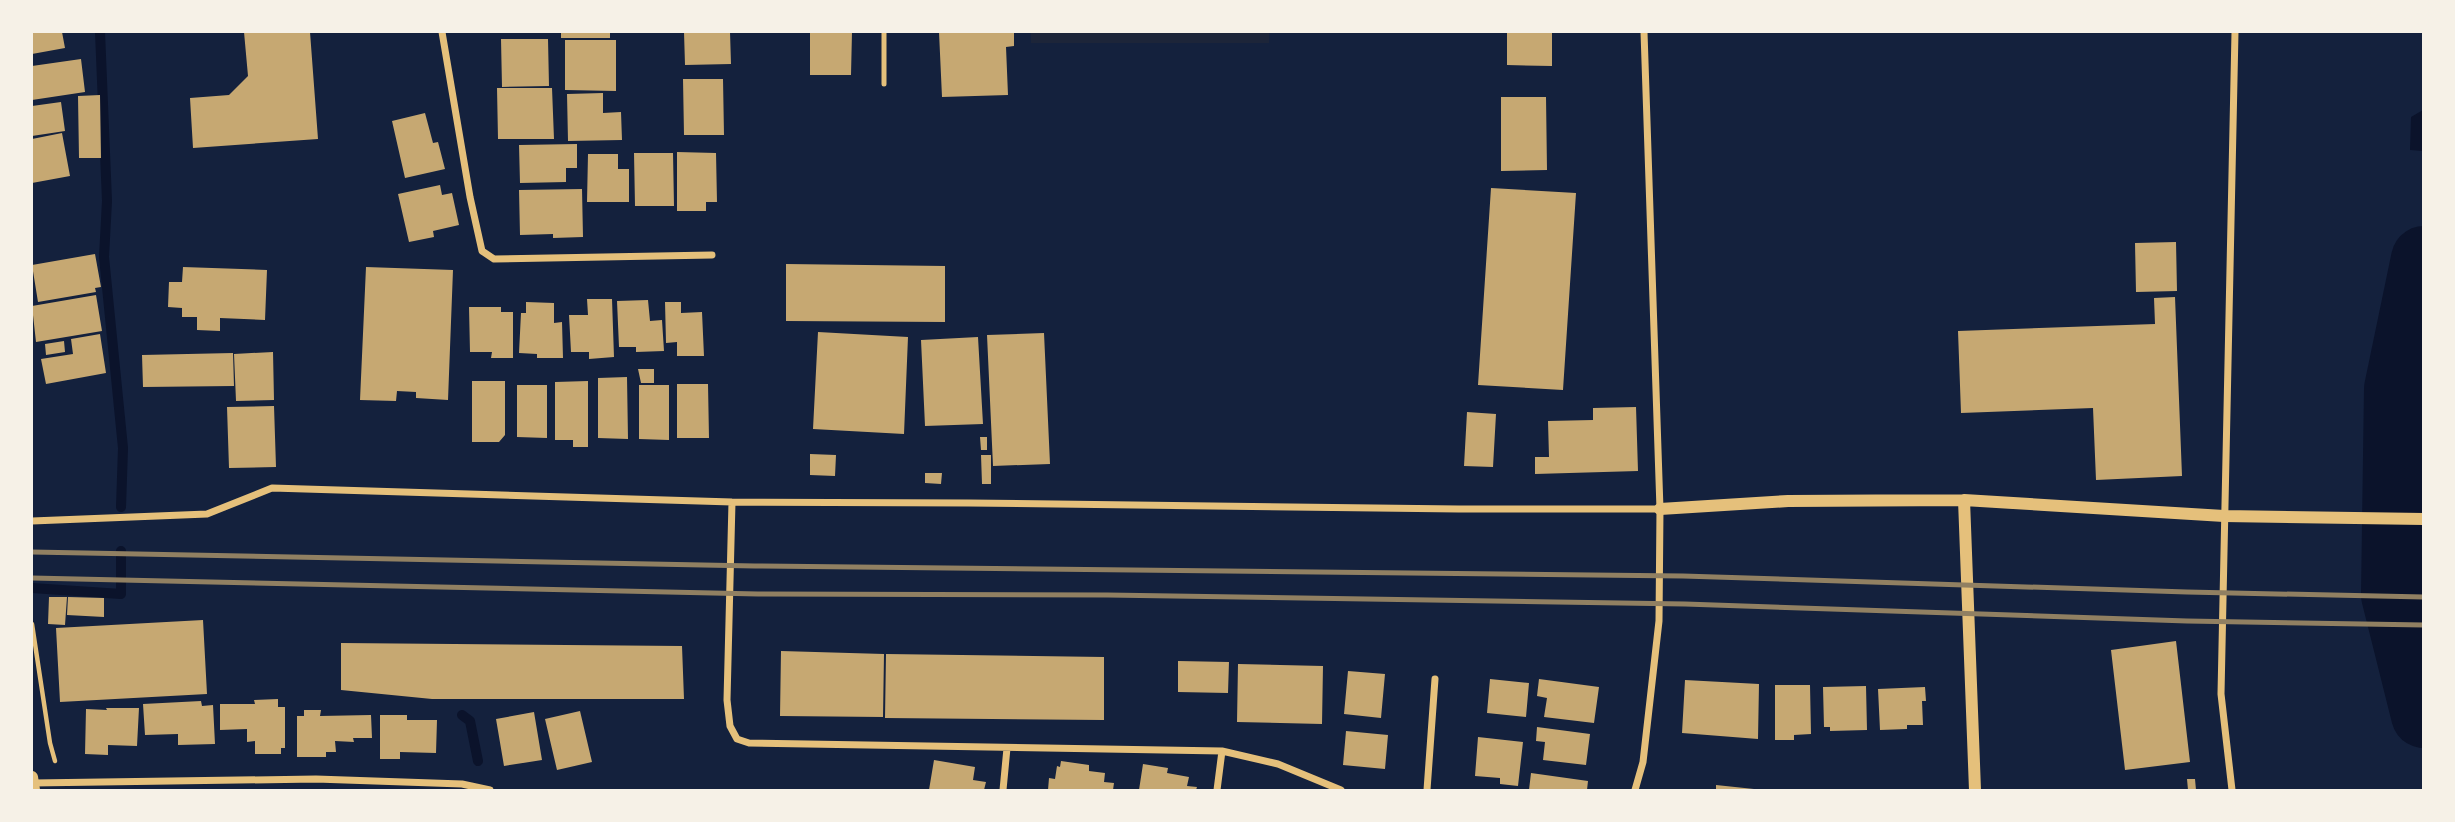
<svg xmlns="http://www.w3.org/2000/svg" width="2455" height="822" viewBox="0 0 2455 822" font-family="Karla,sans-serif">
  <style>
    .green { fill: #1d2539 }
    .water { fill: #0b132b }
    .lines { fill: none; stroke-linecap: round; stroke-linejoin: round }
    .stream { stroke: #0b132b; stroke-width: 10 }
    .river { stroke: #0b132b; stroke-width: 66 }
    .building { fill: #c6a872 }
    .path { stroke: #e5c07b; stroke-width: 4.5 }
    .service { stroke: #e5c07b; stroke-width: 5 }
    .minor { stroke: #e5c07b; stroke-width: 7 }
    .tertiary { stroke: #e5c07b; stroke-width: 12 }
    .rail { stroke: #918062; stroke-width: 5 }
  </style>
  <rect width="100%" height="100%" fill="#14213d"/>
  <path class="green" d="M1031,32H1269V43H1031Z"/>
  <path class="water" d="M2423,110V151L2410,150L2411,117Z"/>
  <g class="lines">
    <path class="stream" d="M100,32L107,201L104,257L123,448L121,507
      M32,588L121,594V551
      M462,715L470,721L478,761"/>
    <path class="river" d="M2424,259L2397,389L2394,595L2424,715"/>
  </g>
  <path class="building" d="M32,32H62L65,48L32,54Z
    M244,32H310L318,139L193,148L190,98L229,95L248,76Z
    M561,32H610V38H561Z
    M684,32H730L731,64L685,65Z
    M810,32H852L851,75H810Z
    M939,32H1014V46L1006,47L1008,95L942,97Z
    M1507,32H1552V66L1507,65Z
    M501,39H548L549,86L502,87Z
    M565,40H616V91L565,90Z
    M81,59L85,92L32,100V66Z
    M683,79H723L724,135H684Z
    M497,88H552L554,139H498Z
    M603,93V113L621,112L622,140L568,141L567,94Z
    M100,95L101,158H79L78,96Z
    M1501,97H1546L1547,170L1501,171Z
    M61,102L65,131L32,136V106Z
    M425,113L433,143L438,142L445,169L405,178L392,121Z
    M62,133L70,176L32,183V139Z
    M577,144V168H566V182L520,183L519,145Z
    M677,152L716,153L717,202H706V211H677Z
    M634,153H673L674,206H635Z
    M588,154H618V169H629V202H587Z
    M440,185L442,195L452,193L459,225L433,231L434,237L409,242L398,194Z
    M1491,188L1576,193L1563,390L1478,385Z
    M582,189L583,237L553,238V234L520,235L519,190Z
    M2176,242L2177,291L2136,292L2135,243Z
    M95,254L101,287L95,288L96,292L38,302L32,265Z
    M786,264L945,266V322L786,321Z
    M183,267L267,270L265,320L220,318V331L197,330V317H182V308L168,307L169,282H182Z
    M366,267L453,270L448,400L416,398V392L397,391L396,401L360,400Z
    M96,295L102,331L36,342L32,306Z
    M2175,297L2182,476L2096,480L2093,408L1961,413L1958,331L2155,324L2154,298Z
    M587,299H612L614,357L589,359V352H571L569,315H588Z
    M648,300L650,321L662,320L664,351L636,352V347H619L617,301Z
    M526,302L554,303V323L562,322L563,358H537V354L519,353L521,313H526Z
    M665,302H681V313L702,312L704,356H677V342L666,343Z
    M469,307H501V312H513V358H491L492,352H470Z
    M818,332L908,337L904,434L813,429Z
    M1044,333L1050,464L993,466L987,335Z
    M100,334L106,373L46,384L41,359L73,354L71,339Z
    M978,337L983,424L925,426L921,340Z
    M64,341L65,352L46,355L45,344Z
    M273,352L274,400L236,401L234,354Z
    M233,353L234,386L143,387L142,355Z
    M638,369H654V383H641Z
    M627,377L628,439L598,438V378Z
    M472,381H505V435L499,442H472Z
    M588,381V447H573V440H555V382Z
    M677,384H708L709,438H677Z
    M517,385H547V438L517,437Z
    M639,385H669V440L639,439Z
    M274,406L276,467L229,468L227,407Z
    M1636,407L1638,471L1535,474V457H1549L1548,421L1593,420V408Z
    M1467,412L1496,414L1493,467L1464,466Z
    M980,437H987V450H981Z
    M810,454L836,455L835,476L810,475Z
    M981,455H991V484H982Z
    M925,473H942L941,484L925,483Z
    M49,597H67L65,625L48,624Z
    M68,597L104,598V617L67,615Z
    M203,620L207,694L60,702L56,628Z
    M2176,641L2190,762L2125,770L2111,650Z
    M341,643L682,646L684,699H432L341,690Z
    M781,651L884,654L883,717L780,716Z
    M886,654L1104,657V720L885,718Z
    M1178,661L1229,662L1228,693L1178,692Z
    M1238,664L1323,666L1322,724L1237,722Z
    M1348,671L1385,674L1381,718L1344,714Z
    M1490,679L1529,683L1526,717L1487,713Z
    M1539,679L1599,687L1594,723L1544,717L1547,698L1537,696Z
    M1685,680L1759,684L1758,739L1682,733Z
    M1775,685H1810L1811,734L1794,735V740H1775Z
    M1866,686L1867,730L1830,731V727H1824L1823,687Z
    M1925,687L1926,701H1922L1923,725H1907V729L1880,730L1878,689Z
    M278,699V707H285V748H281V754H255V741L247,742V729L220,730V704H255L254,700Z
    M201,701L202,706L213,705L215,744L178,745V734L145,735L143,704Z
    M106,708H139L137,746L108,745V755L85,754L86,709L107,710Z
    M304,710H321L320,716L371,715L372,738H353L354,742L335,741L336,752H326V757H297V716H304Z
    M580,711L592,762L557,770L545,719Z
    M534,712L542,760L504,766L496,719Z
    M380,715H407V720H437L436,753L400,752V759H380Z
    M1537,727L1590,734L1586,765L1543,760L1545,742L1536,741Z
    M1346,731L1388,735L1385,769L1343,765Z
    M1478,737L1523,742L1518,786L1500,784V778L1475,776Z
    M934,760L975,767L973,780L986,782L984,790H929Z
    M1061,761L1089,765V771L1105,773L1104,782L1114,783L1113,790H1048L1049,778L1055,779L1057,766L1060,767Z
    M1143,764L1168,768L1167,773L1189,777L1187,786L1197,787L1196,790H1139Z
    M1531,773L1588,781L1587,790H1529Z
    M2187,779H2195L2196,790H2188Z
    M1716,785L1754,789V790H1716Z"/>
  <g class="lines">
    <path class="path" d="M32,624L50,743L55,761"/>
    <path class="service" d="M884,32V84"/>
    <path class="minor" d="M442,32L470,197L482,251L494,259L712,255
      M732,502L727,700L730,726L737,739L749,743L1222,751L1278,764L1341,790
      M32,521L207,514L272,488L732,502L969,503L1459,509H1660
      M33,783L316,779L462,784L490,790
      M1003,790L1007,748
      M1217,790L1222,751
      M1427,790L1435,679
      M1635,790L1643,762L1659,621L1660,509L1644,32
      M2232,790L2221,694L2235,32"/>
    <path class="tertiary" d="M1964,500L1975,790
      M1660,509L1788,501L1964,500L2224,516L2424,519
      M32,777L34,790"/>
    <path class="rail" d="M32,552L755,566L1683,576L2187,592L2424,597
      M32,578L758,594L1107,595L1685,604L2187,621L2424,625"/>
  </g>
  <rect width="2455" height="822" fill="none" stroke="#f6f1e7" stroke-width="66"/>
</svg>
